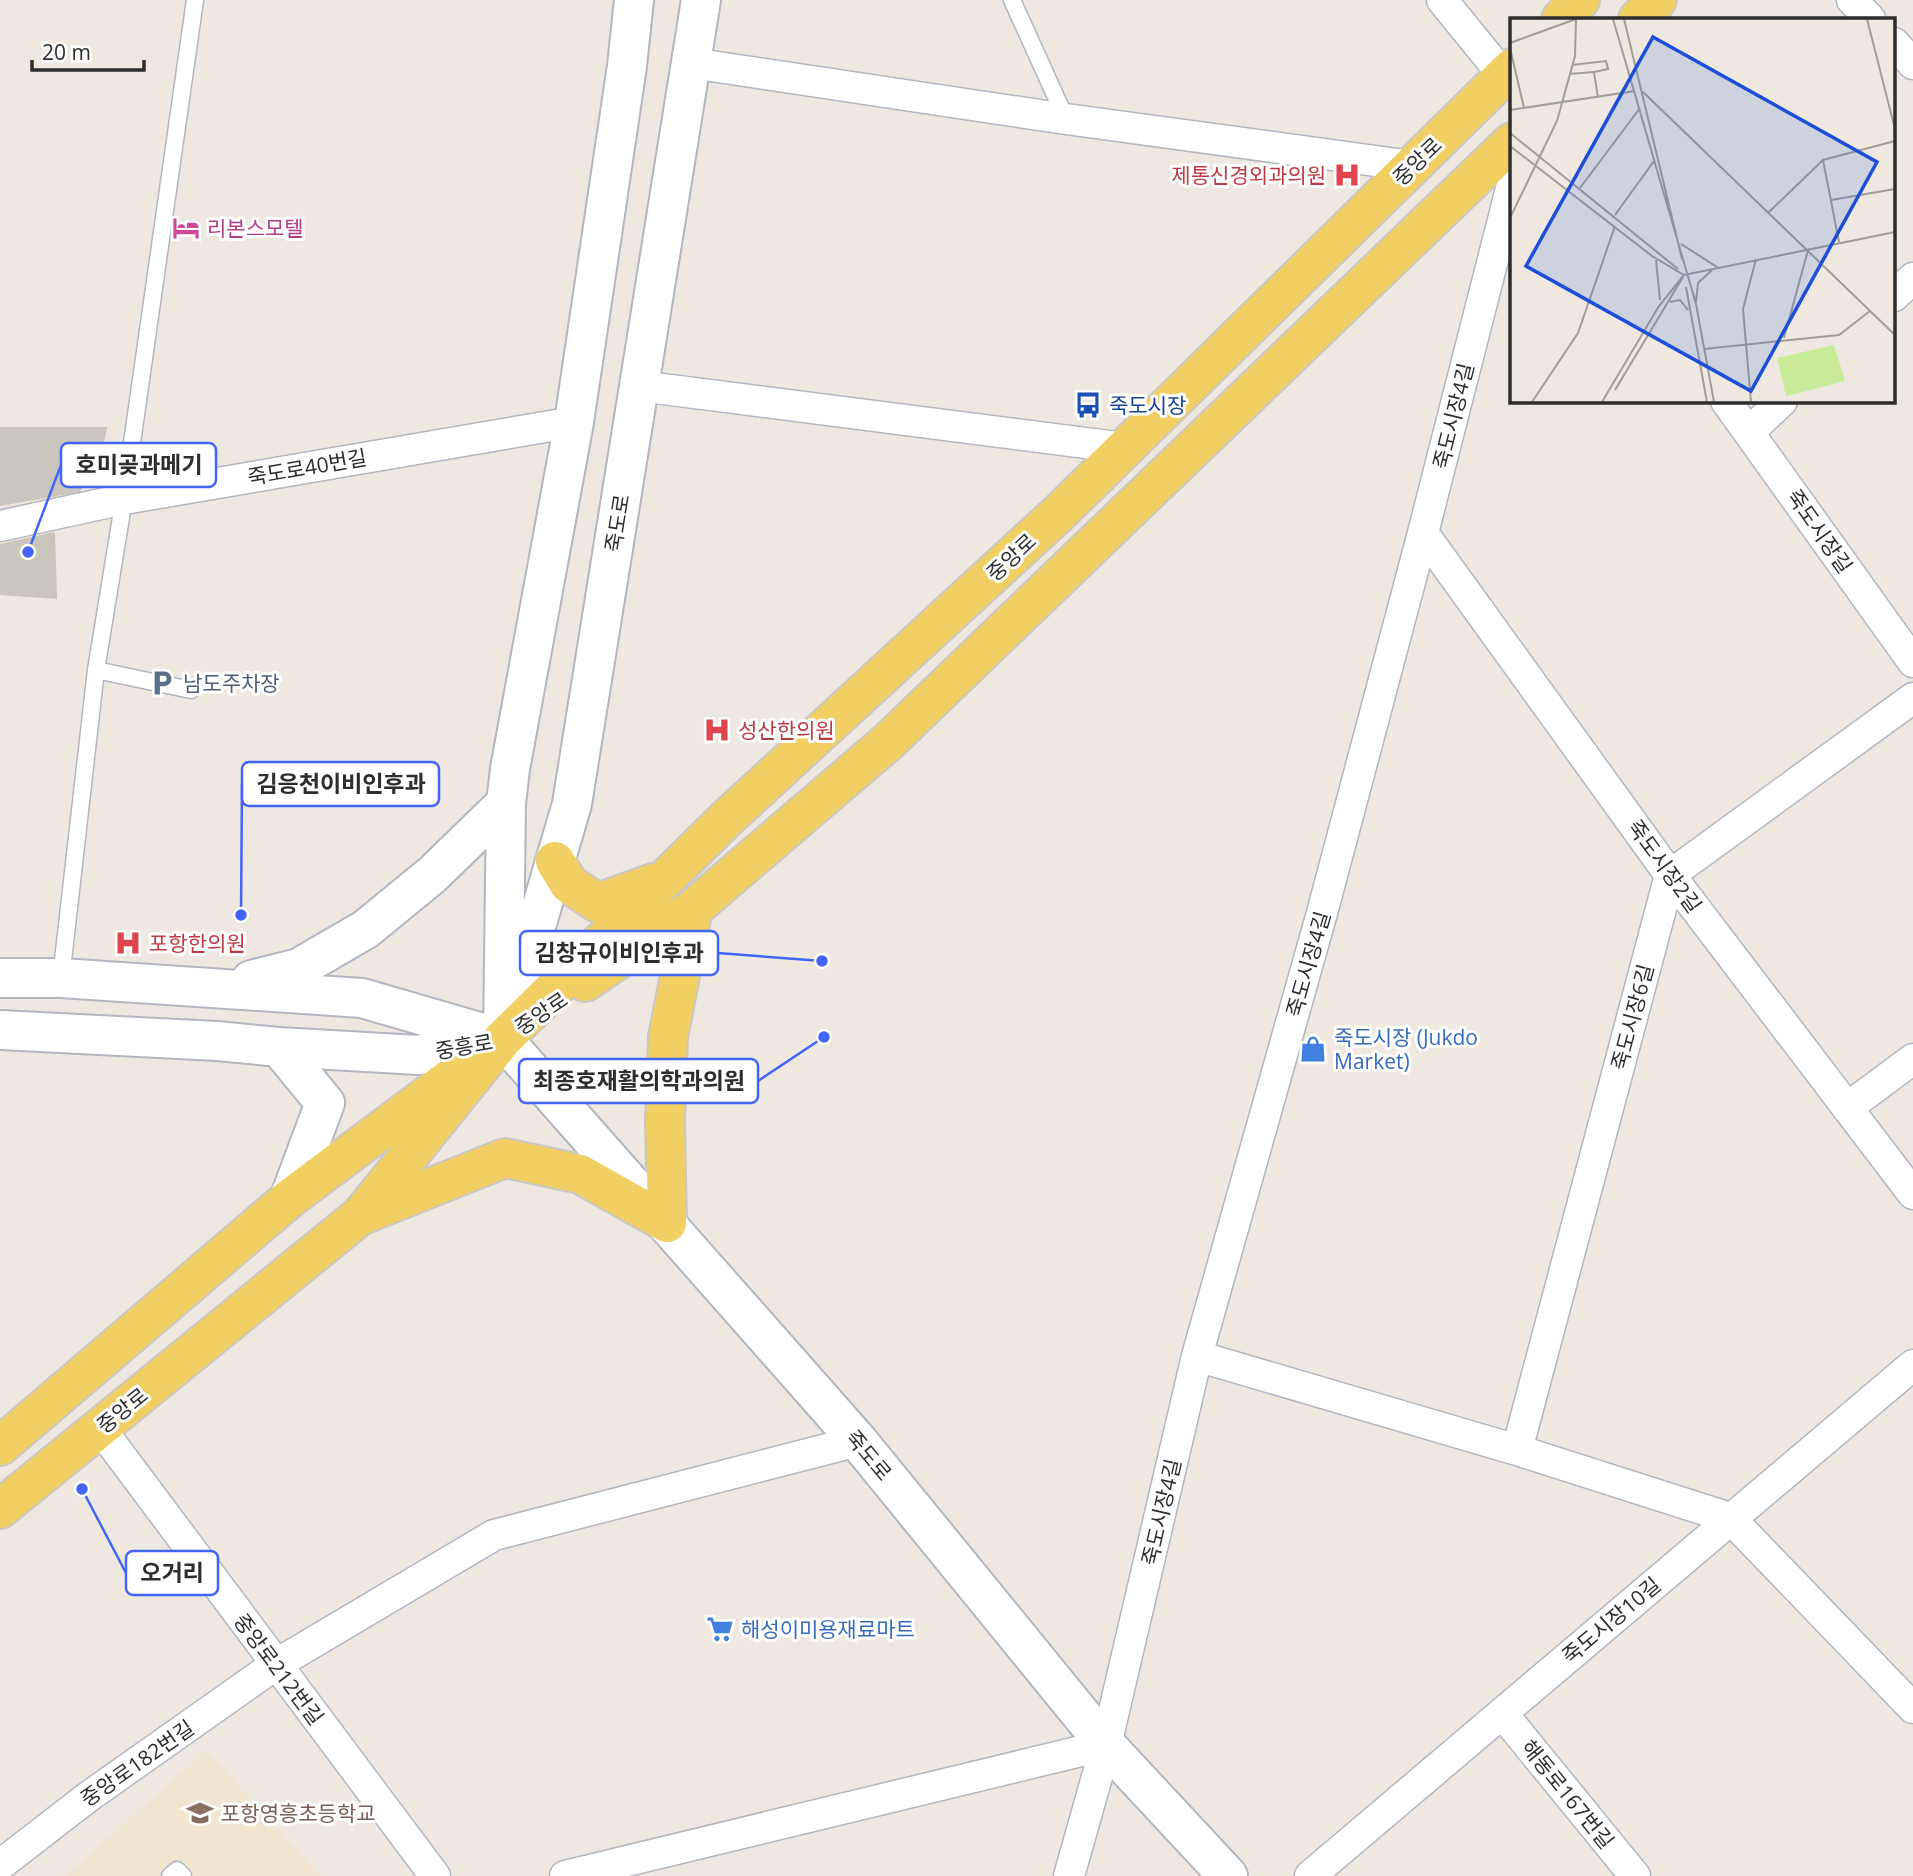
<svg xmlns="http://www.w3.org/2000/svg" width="1913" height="1876" viewBox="0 0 1913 1876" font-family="'Open Sans','Noto Sans KR',sans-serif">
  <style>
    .education { fill: #efe5d0 }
    .building { fill: #cac6be; stroke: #cac4b9; stroke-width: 2 }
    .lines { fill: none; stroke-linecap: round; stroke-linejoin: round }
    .lane-casing { stroke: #b3b6c0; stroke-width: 19 }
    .street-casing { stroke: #b3b6c0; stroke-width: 33 }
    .secondary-casing { stroke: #b3b6c0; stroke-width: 42 }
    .primary-casing { stroke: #c8c8c8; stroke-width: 42 }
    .lane { stroke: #fff; stroke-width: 16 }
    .street { stroke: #fff; stroke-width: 30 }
    .secondary { stroke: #fff; stroke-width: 38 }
    .primary { stroke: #f1cf63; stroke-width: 38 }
    .labels { text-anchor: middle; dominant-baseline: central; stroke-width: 6; stroke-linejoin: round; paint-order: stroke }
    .street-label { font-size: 21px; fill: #2d2d2d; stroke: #fff }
    .health-label { font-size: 21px; fill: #be3a42; stroke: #fff; text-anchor: start }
    .hotel-label { font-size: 21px; fill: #b23c85; stroke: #fff; text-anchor: start }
    .transit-label { font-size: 21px; fill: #164399; stroke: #fff; text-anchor: start }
    .service-label { font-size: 21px; fill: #4e5e75; stroke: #fff; text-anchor: start }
    .shop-label { font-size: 21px; fill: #366cbe; stroke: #fff; text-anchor: start }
    .education-label { font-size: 21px; fill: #785e54; stroke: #fff; text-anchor: start }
    .inset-road { fill: none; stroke: #a19d98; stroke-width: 2 }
    .view { fill: #1d4ed8; fill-opacity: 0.15; stroke: #1d4ed8; stroke-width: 3.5 }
    .inset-edge { fill: none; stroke: #2d2d2d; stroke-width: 3.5 }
    .leader { fill: none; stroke: #4265f9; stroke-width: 2.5 }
    .callout-dot { fill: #4265f9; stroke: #fff; stroke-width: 2.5 }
    .callout { fill: #fff; stroke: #4265f9; stroke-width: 2.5 }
    .callout-label { font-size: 23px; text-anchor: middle; font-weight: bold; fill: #2d2d2d }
  </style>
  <rect width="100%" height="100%" fill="#eee8e0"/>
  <path class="education" d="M207,1750L320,1876H65Z"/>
  <path class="building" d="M0,428H106L98,467L79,491L0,505Z
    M54,533L56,598L0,594V545Z"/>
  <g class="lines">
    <g class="lane-casing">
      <path id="lane" d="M1012,0L1066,119
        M96,670L191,690
        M61,978L96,670L124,499L195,0
        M170,1876L177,1870L183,1876"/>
    </g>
    <g class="street-casing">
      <path id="street" d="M1442,0L1504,76
        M1852,0L1870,19
        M1894,43L1913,64
        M691,63L1066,119L1412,166
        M1894,296L1913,278
        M639,386L1125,448
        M1726,401L1913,662
        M1749,432L1782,401
        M0,526L124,499L574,422
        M1423,533L1670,875L1913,1194
        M1847,1108L1913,1059
        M1197,1356L1517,1450L1730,1518L1913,1708
        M100,1428L435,1876
        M1517,1450L1670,875L1913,698
        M1502,1713L1635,1876
        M0,1865L88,1797L275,1665L494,1535L858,1441
        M565,1876L1106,1745
        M1069,1876L1106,1745L1197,1356L1322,913L1423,533L1512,185
        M1310,1876L1913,1365"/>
    </g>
    <g class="secondary-casing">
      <path id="secondary" d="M634,0L627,66L574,422L510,769L506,803L503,1039L858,1441L1106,1745L1228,1876
        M0,978H61L362,998L503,1039
        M251,980L299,968L366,929L433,874L506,803
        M517,991L572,804L701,0
        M0,1030L217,1041L279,1047L418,1055L496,1040
        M279,1047L325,1103L289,1199"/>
    </g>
    <g class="primary-casing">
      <path id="primary" d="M1561,19L1580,0
        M1638,19L1657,0
        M555,861L569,884L598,903L653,883
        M585,982L693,909L889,741L1512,142
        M362,1215L505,1158L580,1174L667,1223
        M667,1223L665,1120L668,1037L693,909
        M0,1446L289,1199L456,1074
        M0,1509L361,1215L503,1039L725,820L1060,512L1512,68"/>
    </g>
    <use href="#lane" class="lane"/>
    <use href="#street" class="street"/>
    <use href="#secondary" class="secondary"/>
    <use href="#primary" class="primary"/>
  </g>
  <defs>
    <g id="hospital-bare" transform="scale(2.1)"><path d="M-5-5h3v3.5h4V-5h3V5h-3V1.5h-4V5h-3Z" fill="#e0444e" stroke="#fff" stroke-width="2.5" paint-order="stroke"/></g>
    <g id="hotel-bare" transform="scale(2.1)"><path d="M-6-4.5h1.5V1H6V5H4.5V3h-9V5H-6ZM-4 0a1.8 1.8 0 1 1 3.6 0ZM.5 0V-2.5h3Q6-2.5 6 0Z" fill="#d1479c" stroke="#fff" stroke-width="2.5" paint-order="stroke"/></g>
    <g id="bus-bare" transform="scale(2.1)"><path d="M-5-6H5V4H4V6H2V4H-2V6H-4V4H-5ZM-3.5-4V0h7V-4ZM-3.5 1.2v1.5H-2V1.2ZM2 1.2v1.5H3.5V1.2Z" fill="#1a4fb4" stroke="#fff" stroke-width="2.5" paint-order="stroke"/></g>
    <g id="parking-bare" transform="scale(2.1)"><path d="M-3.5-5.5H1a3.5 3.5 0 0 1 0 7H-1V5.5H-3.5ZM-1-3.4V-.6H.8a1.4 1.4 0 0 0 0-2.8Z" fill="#5c6f8a" stroke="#fff" stroke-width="2.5" paint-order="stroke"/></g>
    <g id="shop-bare" transform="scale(2.1)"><path d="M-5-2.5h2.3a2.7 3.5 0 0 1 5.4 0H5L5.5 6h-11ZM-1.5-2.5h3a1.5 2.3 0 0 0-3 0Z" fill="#3f7fe0" stroke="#fff" stroke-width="2.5" paint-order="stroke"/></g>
    <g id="supermarket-bare" transform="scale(2.1)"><path d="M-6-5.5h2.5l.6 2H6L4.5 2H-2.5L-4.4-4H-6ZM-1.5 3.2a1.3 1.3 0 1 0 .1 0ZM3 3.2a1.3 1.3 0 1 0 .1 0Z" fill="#3f7fe0" stroke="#fff" stroke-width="2.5" paint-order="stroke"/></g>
    <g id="school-bare" transform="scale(2.1)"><path d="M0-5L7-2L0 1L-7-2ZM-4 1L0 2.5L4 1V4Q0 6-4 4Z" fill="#8d6e63" stroke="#fff" stroke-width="2.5" paint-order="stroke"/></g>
  </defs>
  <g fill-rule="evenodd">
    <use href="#hospital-bare" x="1347" y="175"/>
    <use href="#hotel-bare" x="186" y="228"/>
    <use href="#bus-bare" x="1088" y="405"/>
    <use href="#parking-bare" x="162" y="683"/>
    <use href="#hospital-bare" x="717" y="730"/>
    <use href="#hospital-bare" x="128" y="943"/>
    <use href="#shop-bare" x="1313" y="1049"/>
    <use href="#supermarket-bare" x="720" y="1629"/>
    <use href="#school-bare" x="200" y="1813"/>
  </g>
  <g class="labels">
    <g class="street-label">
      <text transform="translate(1417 161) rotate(-44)">중앙로</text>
      <text transform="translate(1453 416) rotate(-76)">죽도시장4길</text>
      <text transform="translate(307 467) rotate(-10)">죽도로40번길</text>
      <text transform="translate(617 523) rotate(-81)">죽도로</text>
      <text transform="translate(1820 531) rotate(55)">죽도시장길</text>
      <text transform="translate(1011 557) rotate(-43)">중앙로</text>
      <text transform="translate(1665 866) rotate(54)">죽도시장2길</text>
      <text transform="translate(1308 964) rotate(-74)">죽도시장4길</text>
      <text transform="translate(541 1013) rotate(-34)">중앙로</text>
      <text transform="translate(1632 1017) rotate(-75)">죽도시장6길</text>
      <text transform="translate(464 1046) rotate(-10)">중흥로</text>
      <text transform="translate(122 1410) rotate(-39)">중앙로</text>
      <text transform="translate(869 1455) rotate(50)">죽도로</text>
      <text transform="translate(1161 1512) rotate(-77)">죽도시장4길</text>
      <text transform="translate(1611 1620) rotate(-40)">죽도시장10길</text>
      <text transform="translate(279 1669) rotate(53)">중앙로212번길</text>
      <text transform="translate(137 1763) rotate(-35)">중앙로182번길</text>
      <text transform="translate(1568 1794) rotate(51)">해동로167번길</text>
    </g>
    <g class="health-label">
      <text x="1326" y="175" text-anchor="end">제통신경외과의원</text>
      <text x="738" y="730">성산한의원</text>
      <text x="149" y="943">포항한의원</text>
    </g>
    <g class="hotel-label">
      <text x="207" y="228">리본스모텔</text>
    </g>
    <g class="transit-label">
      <text x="1109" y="405">죽도시장</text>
    </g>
    <g class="service-label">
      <text x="183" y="683">남도주차장</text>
    </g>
    <g class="shop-label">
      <text x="1334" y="1037">죽도시장 (Jukdo<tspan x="1334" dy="24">Market)</tspan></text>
      <text x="741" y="1629">해성이미용재료마트</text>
    </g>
    <g class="education-label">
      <text x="221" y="1813">포항영흥초등학교</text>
    </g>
  </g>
  <g transform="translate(1510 18)">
    <rect width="385" height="385" fill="#eee8e0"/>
    <path d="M324,327L335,363L276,378L267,340Z" fill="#c9eb99"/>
    <path class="inset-road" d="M103,1L186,286L204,384M114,1L172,241M357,1L385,111M0,25L66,1M0,30L14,90M62,47L96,43L98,51L84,54L88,80M59,56L84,54M133,74L385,317M0,92L125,73M0,115L168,251M0,128L142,238L174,257L385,214M313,142L329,224M70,170L130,90M321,182L385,171M258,195L313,142L385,123M105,197L144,143M0,200L47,103L65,38L66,1M171,226L207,249M146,242L150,282M176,269L197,384M160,284L170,282L178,292M186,284L188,265L202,252M274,320L298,232M194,331L329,317L360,293M105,372L173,259M22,384L68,315L105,208M92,384L149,288L174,257M241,384L233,291L246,241"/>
    <path class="view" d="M143,19L367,144L241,373L16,248Z"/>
    <rect width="385" height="385" class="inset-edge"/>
  </g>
  <path class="leader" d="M28 552L61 465M241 915L242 784M822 961L718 953M824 1037L758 1081M82 1489L126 1573"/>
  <g class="callout-dot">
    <circle cx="28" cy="552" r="7"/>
    <circle cx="241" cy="915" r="7"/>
    <circle cx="822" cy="961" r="7"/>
    <circle cx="824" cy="1037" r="7"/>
    <circle cx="82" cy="1489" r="7"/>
  </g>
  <g class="callout">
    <rect x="61" y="443" width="155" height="44" rx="7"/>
    <rect x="242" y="762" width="197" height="44" rx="7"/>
    <rect x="520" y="931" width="198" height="44" rx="7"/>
    <rect x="519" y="1059" width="239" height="44" rx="7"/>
    <rect x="126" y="1551" width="92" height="44" rx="7"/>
  </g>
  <g class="callout-label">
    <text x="139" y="473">호미곶과메기</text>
    <text x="341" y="792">김응천이비인후과</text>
    <text x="619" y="961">김창규이비인후과</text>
    <text x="639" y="1089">최종호재활의학과의원</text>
    <text x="172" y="1581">오거리</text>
  </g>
  <path d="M32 60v10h112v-10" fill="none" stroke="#2d2d2d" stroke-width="3.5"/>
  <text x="42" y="60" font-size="21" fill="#2d2d2d" stroke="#ffffff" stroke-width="5" paint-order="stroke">20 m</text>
</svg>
